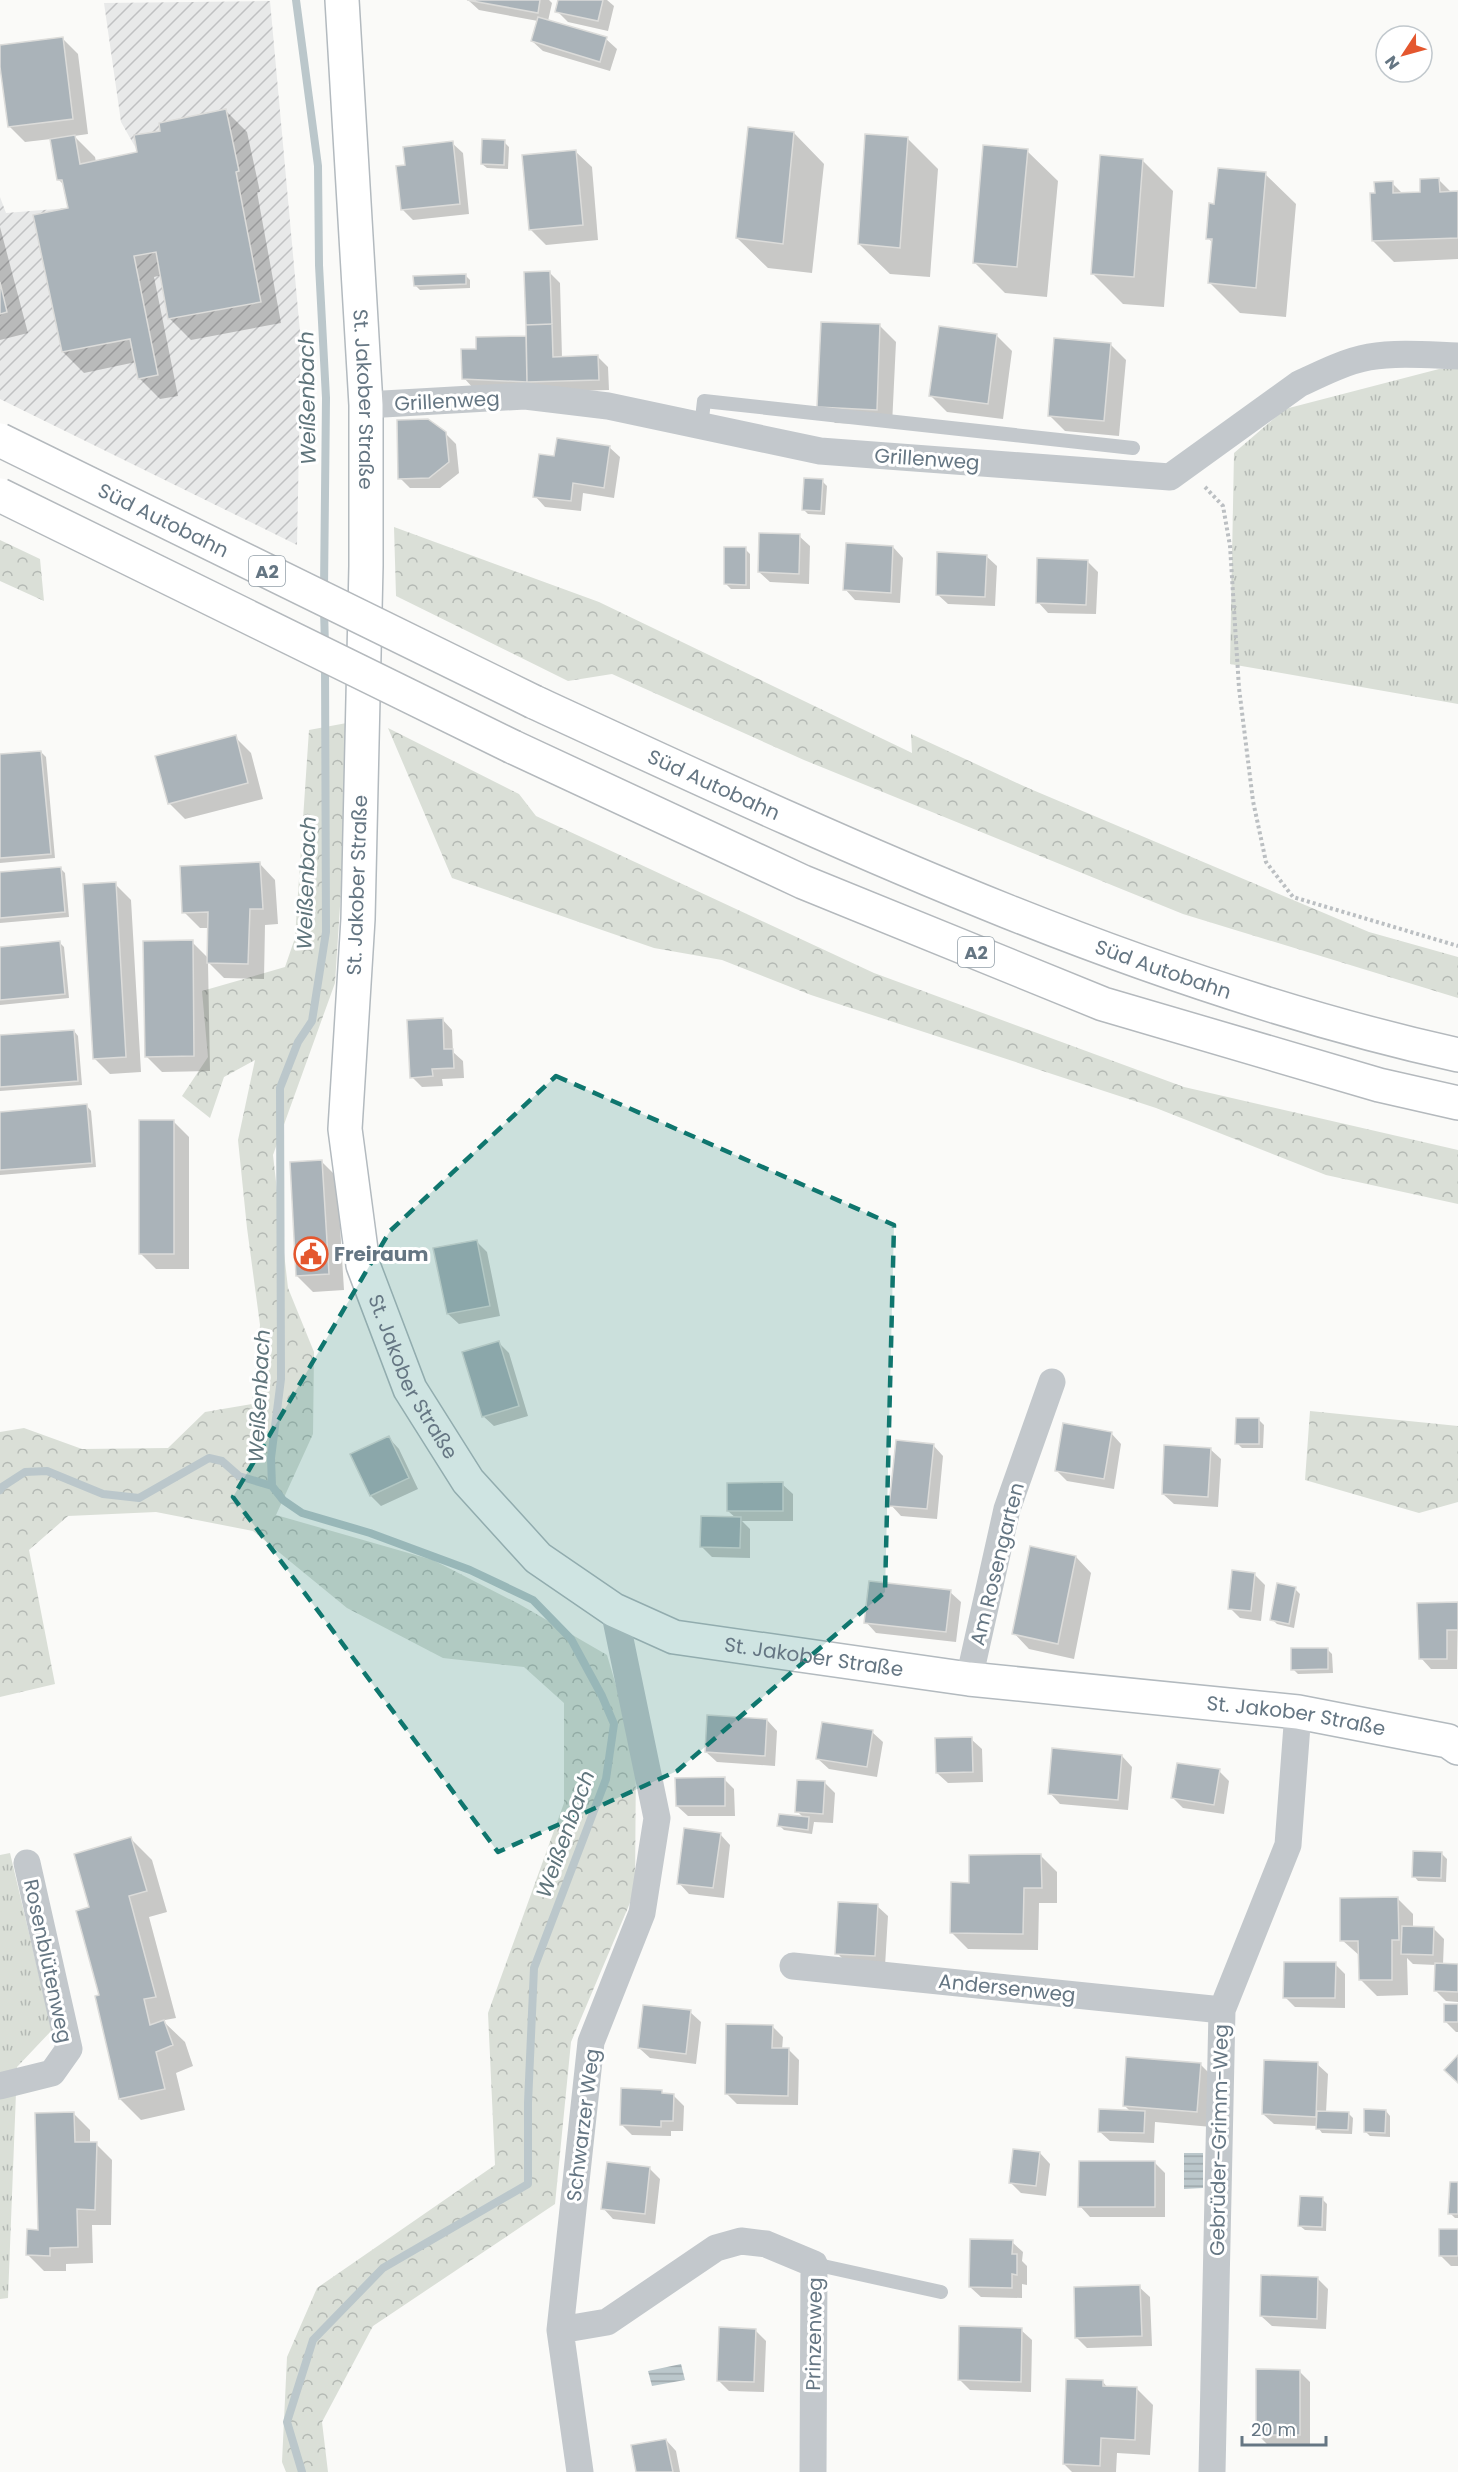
<svg xmlns="http://www.w3.org/2000/svg" width="1458" height="2472" viewBox="0 0 1458 2472" font-family="Poppins,sans-serif">
  <style>
    .industrial { fill: url(#industrial-furrows) }
    .grass { fill: url(#grass-tufts) }
    .forest { fill: url(#forest-crowns) }
    .water { fill: url(#water-rules) }
    .shadow { fill: #0003 }
    .lines { fill: none; stroke-linecap: round; stroke-linejoin: round }
    .stream { stroke: #bbc7cb; stroke-width: 8 }
    .building { fill: #aab3b9; stroke: #dcdcda; stroke-width: 1.5 }
    .secondary-casing { stroke: #b3babf; stroke-width: 36 }
    .highway-casing { stroke: #b4b9bd; stroke-width: 36 }
    .path { stroke: #bbbfc2; stroke-width: 4; stroke-dasharray: 3 3; stroke-linecap: butt }
    .lane { stroke: #c3c8cc; stroke-width: 14 }
    .street { stroke: #c3c8cc; stroke-width: 27 }
    .secondary { stroke: #fff; stroke-width: 33 }
    .highway { stroke: #fff; stroke-width: 33 }
    .highway-bridge-casing { stroke: #b4b9bd; stroke-width: 36; stroke-linecap: butt }
    .highway-bridge { stroke: #fff; stroke-width: 33 }
    .marked { fill: #0f766e; fill-opacity: 0.2; stroke: #0f766e; stroke-width: 4.5; stroke-dasharray: 12 8; stroke-linejoin: round }
    .labels { text-anchor: middle; dominant-baseline: central; stroke-width: 6; stroke-linejoin: round; paint-order: stroke }
    .shield { fill: #fff; stroke: #939fa8; stroke-width: 1.5 }
    .shield-label { font-size: 18px; font-weight: bold; fill: #657683 }
    .street-label { font-size: 20px; fill: #657683; stroke: #fff }
    .poi-label { font-size: 20px; font-weight: bold; fill: #657683; stroke: #fff; text-anchor: start }
    .water-label { font-size: 21px; font-style: italic; fill: #60757c; stroke: #fff }
  </style>
  <defs>
    <pattern id="industrial-furrows" width="10" height="10" patternUnits="userSpaceOnUse" patternTransform="scale(1.5)"><rect width="10" height="10" fill="#e8e9e9"/><path d="M-1 1l2-2M0 10L10 0M9 11l2-2" fill="none" stroke="#c0c1c2"/></pattern>
    <pattern id="grass-tufts" width="24" height="20" patternUnits="userSpaceOnUse" patternTransform="scale(1.5)"><rect width="24" height="20" fill="#dadfd7"/><path d="M3 7l-1-3M5 7V3M7 7l1-3M15 17l-1-3M17 17v-4M19 17l1-3" fill="none" stroke="#b4b9b4"/></pattern>
    <pattern id="forest-crowns" width="20" height="18" patternUnits="userSpaceOnUse" patternTransform="scale(1.5)"><rect width="20" height="18" fill="#dadfd7"/><path d="M2 6a3 3 0 1 1 6 0M12 15a3 3 0 1 1 6 0" fill="none" stroke="#b4b9b4"/></pattern>
    <pattern id="water-rules" width="6" height="5" patternUnits="userSpaceOnUse" patternTransform="scale(1.5)"><rect width="6" height="5" fill="#bbc7cb"/><path d="M0 2.5h6" fill="none" stroke="#9ca6aa"/></pattern>
  </defs>
  <rect width="100%" height="100%" fill="#fafaf8"/>
  <path class="industrial" d="M270,1L301,343L297,545L0,399V197L6,213L68,208L59,168L138,152L121,122L104,3Z"/>
  <path class="grass" d="M1439,369H1458V704L1230,664L1234,453L1285,409Z
    M10,1853L52,2030L17,2067L8,2298L0,2299V1855Z"/>
  <path class="forest" d="M394,527L599,602L912,753L911,734L1028,788L1369,932L1458,957V998L1183,914L804,760L612,674L568,681L396,596Z
    M0,540L40,559L44,601L0,581Z
    M352,722L335,983L273,1155L288,1288L314,1352L313,1434L276,1515L433,1560L519,1604L607,1655L636,1753L635,1891L571,2042L555,2204L373,2326L322,2422L328,2472H286L282,2462L287,2357L317,2288L495,2165L488,2013L564,1803V1703L524,1667L443,1658L347,1608L253,1531L156,1512L68,1516L29,1550L55,1684L0,1697V1432L24,1428L82,1449L168,1448L205,1412L252,1404L260,1325L247,1228L238,1140L255,1060L224,1077L210,1118L182,1096L208,1057L202,991L285,967L295,938L309,730Z
    M388,728L519,794L536,816L874,973L1184,1087L1458,1150V1204L1326,1175L1156,1108L811,995L722,960L654,948L452,878Z
    M1310,1411L1458,1426V1502L1419,1513L1305,1480Z"/>
  <path class="water" d="M1184,2153H1203V2188L1184,2189Z
    M681,2364L685,2380L652,2386L648,2371Z"/>
  <path class="shadow" d="M468,0H549L552,3L548,21L606,39L617,49L610,71L543,51L532,41L538,21L479,10Z
    M560,0H607L614,6L608,31L568,22L557,11Z
    M62,38L78,54L88,134L74,136L95,157L96,162L138,153L162,132L226,111L247,132L260,192H257L281,323L191,340L170,319L162,275L154,277L178,396L160,399L139,378L136,362L84,373L63,352L70,209L65,186L59,180L51,139L25,142L9,126L0,56V46Z
    M794,133L824,164L812,273L768,268L737,238Z
    M908,139L938,169L930,277L890,274L859,244Z
    M504,142L509,147L508,169L487,168L482,164Z
    M452,143L463,153L469,214L413,220L403,210L407,166Z
    M1027,151L1058,181L1047,297L1005,293L974,262Z
    M576,152L592,167L598,240L546,245L530,229Z
    M1142,160L1173,191L1164,307L1123,304L1092,273Z
    M1265,174L1296,204L1286,317L1240,313L1209,282L1213,243L1208,238L1216,206Z
    M1439,180L1452,193H1458V259L1394,262L1373,241L1376,195L1392,183L1403,194L1422,193Z
    M0,227L28,333L0,340Z
    M549,272L560,283L562,358L598,357L608,367L609,390L539,392L474,389L464,378L478,351V339L528,337Z
    M465,275L470,280V288L420,290L415,285Z
    M880,326L896,342L892,425L835,423L819,407Z
    M996,335L1012,351L1003,419L947,412L931,396Z
    M1110,344L1126,360L1119,436L1065,431L1049,415Z
    M445,433L456,444L459,473L440,488H410L400,478Z
    M609,447L620,457L614,498L583,493L581,511L545,507L535,496L555,458Z
    M822,481L827,486L825,515L808,514L803,509Z
    M799,536L810,546L809,584L770,582L759,572Z
    M893,547L903,558L900,603L855,600L845,589Z
    M745,549L750,554V589H731L726,584Z
    M986,556L997,566L995,606L948,604L937,594Z
    M1087,561L1098,572L1096,614L1048,613L1038,602Z
    M235,737L251,753L263,799L185,819L169,803Z
    M41,752L46,757L55,858L0,863V756Z
    M260,864L275,880L278,924L265,925L264,979L224,978L208,962L210,1071L162,1072L146,1056L192,942L208,958L209,928H200L184,912Z
    M60,868L65,873L69,917L0,923V874Z
    M115,884L131,900L141,1072L110,1074L94,1058Z
    M59,942L64,947L69,998L0,1005V948Z
    M442,1019L452,1030L453,1052L463,1061L464,1078L442,1079L443,1086L422,1087L412,1077Z
    M74,1031L78,1036L82,1085L0,1091V1037Z
    M87,1106L91,1111L96,1167L0,1175V1113Z
    M173,1121L189,1137V1269H156L140,1253Z
    M321,1161L337,1177L344,1290L313,1292L297,1276Z
    M476,1241L487,1252L500,1316L459,1324L448,1314Z
    M499,1343L509,1353L528,1416L494,1426L483,1416Z
    M1259,1420L1264,1425L1263,1448H1242L1237,1443Z
    M1111,1433L1121,1444L1114,1489L1067,1481L1056,1470Z
    M389,1438L399,1449L418,1489L381,1506L371,1496L352,1455Z
    M933,1445L943,1456L937,1519L901,1516L891,1505Z
    M1210,1449L1221,1459L1218,1507L1174,1504L1163,1494Z
    M782,1484L793,1494V1521H742L750,1529V1558L712,1557L701,1546L737,1519L728,1511Z
    M1076,1557L1091,1573L1074,1659L1029,1649L1014,1633Z
    M1254,1574L1265,1585L1261,1621L1240,1618L1230,1608Z
    M1295,1589L1300,1594L1294,1628L1277,1624L1272,1619Z
    M950,1592L961,1602L956,1642L876,1633L866,1622Z
    M1458,1603L1457,1669H1431L1421,1658Z
    M1327,1649L1332,1654L1333,1673L1298,1674L1293,1669Z
    M767,1720L777,1731L775,1766L717,1762L706,1752Z
    M872,1732L883,1742L877,1777L829,1769L818,1759Z
    M971,1739L982,1749L983,1782L948,1783L937,1773Z
    M1122,1756L1132,1767L1128,1810L1060,1804L1050,1793Z
    M1219,1771L1229,1781L1224,1814L1183,1808L1173,1798Z
    M724,1779L734,1789L735,1816H688L677,1806Z
    M825,1783L835,1793L833,1823L814,1822L812,1834L784,1830L779,1825L804,1818L797,1811Z
    M720,1834L730,1845L724,1898L689,1894L679,1883Z
    M131,1839L152,1860L167,1912L149,1917L176,2018L165,2020V2023L185,2042L193,2066L176,2073L185,2110L141,2120L120,2099L101,1996L91,1908Z
    M1442,1854L1447,1859L1446,1882L1418,1881L1414,1876Z
    M1041,1856L1057,1872V1903H1039L1038,1950L968,1949L952,1933L971,1884Z
    M1397,1898L1413,1914V1928L1434,1929L1444,1939L1443,1965L1458,1966V2002L1446,2001L1436,1991V1965L1413,1964L1407,1958L1408,1995L1377,1996L1361,1980L1360,1956L1342,1940Z
    M877,1906L888,1916L885,1966L847,1963L837,1953Z
    M1335,1964L1345,1974V2008L1295,2007L1285,1997Z
    M1458,2006V2032H1456L1446,2022Z
    M690,2012L701,2022L696,2064L650,2058L639,2048Z
    M772,2026L783,2037L782,2050H789L799,2060L798,2105L737,2104L727,2094Z
    M1200,2064L1216,2080L1212,2127L1155,2122L1154,2143L1110,2141L1099,2131L1131,2112L1124,2105Z
    M1317,2064L1328,2074L1326,2112L1348,2113L1353,2118L1352,2134L1322,2133L1317,2126L1274,2124L1263,2114Z
    M661,2091L665,2095H673L684,2106L683,2131H671V2136L632,2135L621,2124Z
    M1386,2111L1390,2116V2137L1370,2136L1365,2131Z
    M74,2114L90,2130V2144H96L112,2160L111,2225H92L93,2263L66,2264V2271H44L28,2255L39,2232Z
    M1040,2153L1050,2164L1046,2196L1021,2193L1011,2183Z
    M1155,2163L1165,2173V2217H1090L1080,2206Z
    M650,2169L660,2179L655,2224L613,2219L603,2208Z
    M1458,2184V2218H1455L1450,2213Z
    M1322,2199L1327,2204L1326,2231L1305,2230L1300,2226Z
    M1458,2231V2266H1451L1440,2255Z
    M1012,2242L1023,2252L1022,2261L1027,2266V2285L1022,2284V2298L981,2297L970,2287Z
    M1317,2278L1328,2289L1326,2329L1272,2326L1261,2316Z
    M1139,2287L1150,2297L1152,2346L1087,2348L1076,2337Z
    M755,2330L766,2341L764,2392L729,2391L718,2380Z
    M1021,2330L1032,2340L1031,2392L970,2390L959,2379Z
    M1299,2371L1310,2382V2445H1268L1257,2434Z
    M1103,2382L1108,2388L1137,2389L1153,2405L1150,2455L1117,2453L1116,2472H1072L1064,2464Z
    M666,2440L676,2451L680,2472H638Z"/>
  <g class="lines">
    <path class="stream" d="M296,0L318,166L319,265L326,398L324,590
      M324,609L325,647
      M0,1490L2,1487L25,1472L47,1471L103,1494L139,1498L209,1458L222,1461L239,1476L272,1486
      M302,2472L287,2422L313,2340L383,2268L528,2184V2103L534,1968L606,1779L614,1724L602,1696L571,1639L533,1600L470,1570L370,1533L302,1513L283,1500L272,1486L271,1458L281,1379L280,1088L298,1042L312,1021L326,932L325,663"/>
  </g>
  <path class="building" d="M467,0H540L538,13Z
    M558,0H603L598,21L555,12Z
    M538,17L607,37L600,62L531,41Z
    M63,37L73,119L8,127L0,67V45Z
    M226,109L239,171L236,172L261,302L168,319L156,252L134,256L158,375L138,379L130,339L62,352L33,215L68,208L62,180H57L50,139L75,135L80,164L137,152L134,135L160,131L159,123Z
    M748,127L794,132L783,244L736,238Z
    M865,134L908,137L900,248L858,244Z
    M482,139L505,140L504,165L481,164Z
    M453,141L460,204L401,210L396,166L405,165L403,147Z
    M983,145L1028,149L1017,267L973,263Z
    M576,150L583,225L529,230L522,155Z
    M1100,155L1143,159L1134,277L1091,274Z
    M1218,168L1266,172L1256,288L1208,283L1212,239H1206L1209,203L1214,204Z
    M1439,178L1440,192L1458,191V238L1372,241L1370,193H1375L1374,182L1393,181V193L1420,192V179Z
    M550,271L552,324L526,325L524,272Z
    M466,274V284L414,286L413,276Z
    M0,282L7,312L0,314Z
    M821,322L880,324L877,410L817,407Z
    M552,324L553,357L598,355L599,380L527,382L526,325Z
    M939,326L997,334L988,404L929,396Z
    M526,336L527,382L462,379L461,349H476V337Z
    M1054,338L1111,343L1104,421L1048,416Z
    M428,419L446,432L449,462L429,478L398,479L397,420Z
    M557,438L610,446L604,488L573,483L571,501L533,497L539,454L554,456Z
    M804,478L823,479L821,511L802,510Z
    M759,533L800,534L799,574L758,572Z
    M846,543L893,546L891,593L843,590Z
    M724,547H746V585L724,584Z
    M937,552L987,555L985,597L936,595Z
    M1037,558L1088,560L1086,605L1036,603Z
    M236,735L248,783L168,804L155,756Z
    M41,751L51,854L0,858V754Z
    M260,862L263,909H250L248,964L207,963L208,912L182,913L180,866Z
    M61,867L65,912L0,918V872Z
    M116,882L126,1057L93,1059L83,884Z
    M193,940L194,1056L145,1057L143,941Z
    M60,941L65,994L0,1000V947Z
    M443,1018L444,1049H453L454,1068L432,1069L433,1076L410,1078L407,1020Z
    M74,1030L78,1081L0,1087V1035Z
    M87,1104L92,1163L0,1170V1112Z
    M139,1120H174V1254H139Z
    M322,1160L329,1274L296,1276L290,1162Z
    M477,1240L490,1306L447,1314L433,1248Z
    M499,1341L519,1406L482,1417L462,1352Z
    M1236,1418H1259V1444H1235Z
    M1063,1423L1112,1432L1104,1479L1055,1471Z
    M389,1436L409,1478L370,1496L350,1454Z
    M896,1440L934,1444L927,1509L889,1506Z
    M1164,1445L1211,1448L1208,1497L1162,1494Z
    M783,1482V1511H727V1483Z
    M701,1516L741,1517L740,1548L700,1547Z
    M1030,1546L1076,1556L1058,1644L1012,1634Z
    M1232,1570L1255,1573L1251,1611L1228,1609Z
    M869,1581L951,1590L946,1632L864,1623Z
    M1277,1583L1296,1587L1289,1624L1270,1620Z
    M1458,1602V1630H1447V1659H1419L1417,1603Z
    M1291,1648H1328V1669L1291,1670Z
    M707,1715L767,1719L765,1756L705,1752Z
    M822,1722L873,1730L867,1767L816,1759Z
    M972,1737L973,1772L936,1773L935,1738Z
    M1052,1748L1122,1755L1118,1800L1048,1794Z
    M1177,1763L1220,1769L1214,1805L1171,1798Z
    M725,1777V1806H676L675,1778Z
    M797,1780L825,1781L823,1814L795,1812Z
    M779,1814L809,1817L808,1830L777,1826Z
    M684,1828L721,1833L713,1888L677,1884Z
    M131,1837L147,1891L129,1896L156,1997L144,1999L150,2025L164,2020L173,2045L156,2052L165,2089L119,2099L95,1996L99,1995L76,1911L89,1907L74,1854Z
    M1413,1851L1442,1852L1441,1878L1412,1877Z
    M1041,1854L1042,1888H1024L1023,1934L950,1933L951,1882L969,1883V1855Z
    M1398,1897L1399,1940H1392V1980H1359L1358,1941H1340V1898Z
    M838,1902L878,1904L875,1956L835,1954Z
    M1402,1926L1434,1927L1433,1955L1401,1954Z
    M1284,1962H1336L1335,1998H1283Z
    M1435,1963L1458,1964V1992L1434,1991Z
    M1444,2004H1458V2022H1444Z
    M643,2005L691,2010L686,2054L638,2048Z
    M726,2024L773,2025L772,2048H789L788,2096L725,2094Z
    M1458,2055V2083L1444,2070Z
    M1126,2057L1201,2063L1197,2112L1123,2106Z
    M1264,2060L1318,2062L1316,2117L1262,2114Z
    M621,2088L662,2090V2093L674,2094L673,2121H661V2127L620,2125Z
    M1099,2109L1145,2111L1144,2133L1098,2132Z
    M1364,2109L1386,2110L1385,2133L1364,2132Z
    M1317,2111L1349,2112L1348,2130L1316,2129Z
    M74,2112L75,2142H97L95,2210L77,2209L78,2247L50,2248V2256L26,2255L27,2229L38,2230L35,2113Z
    M1013,2149L1040,2152L1036,2186L1009,2183Z
    M1079,2161H1155V2207H1078Z
    M607,2162L650,2167L645,2214L601,2209Z
    M1450,2182H1458V2214H1448Z
    M1300,2196L1323,2197L1322,2227L1298,2226Z
    M1439,2229H1458V2256H1439Z
    M970,2239L1013,2240L1012,2254H1017V2275L1012,2274V2288L969,2287Z
    M1261,2275L1318,2277L1317,2319L1260,2316Z
    M1140,2285L1142,2336L1075,2338L1074,2287Z
    M959,2326L1022,2328L1021,2382L958,2380Z
    M719,2327L756,2329L754,2382L717,2381Z
    M1256,2369L1300,2370V2435H1256Z
    M1066,2379L1103,2380V2386L1137,2387L1135,2440L1101,2438L1100,2466L1063,2464Z
    M666,2439L673,2472H636L631,2445Z"/>
  <g class="lines">
    <g class="secondary-casing">
      <g id="secondary">
        <path id="s1" d="M342,0L366,405V566L358,919L345,1129L363,1265L410,1389L468,1481L538,1558L614,1610L674,1637L969,1679L1298,1712L1448,1741L1458,1748"/>
      </g>
    </g>
    <g class="highway-casing">
      <g id="highway">
        <path id="s2" d="M534,702C833,840 1135,983 1458,1055"/>
        <path d="M513,747L803,882L1103,1004L1379,1085L1458,1103"/>
      </g>
    </g>
    <path class="path" d="M1205,487L1223,506L1230,546L1239,688L1253,801L1266,862L1293,897L1458,946"/>
    <path class="lane" d="M701,427L704,401L1133,448
      M814,2264L941,2292"/>
    <path class="street" d="M366,405L525,396L608,406L820,451L1170,477L1299,384C1320,374 1346,361 1369,357C1398,352 1429,355 1458,356
      M969,1679L1007,1509L1052,1382
      M793,1966L1222,2010
      M0,2086L52,2073L69,2049L27,1863
      M560,2330L607,2322L716,2248L741,2241L766,2244L814,2264L813,2472
      M580,2472L560,2330L591,2042L642,1913L657,1818L614,1610
      M1212,2472L1222,2010L1288,1845L1298,1712"/>
    <use href="#secondary" class="secondary"/>
    <use href="#highway" class="highway"/>
    <g class="highway-bridge-casing">
      <g id="highway-bridge">
        <path id="s3" d="M0,440L534,702"/>
        <path d="M0,495L513,747"/>
      </g>
    </g>
    <use href="#highway-bridge" class="highway-bridge"/>
  </g>
  <path class="marked" d="M556,1076L894,1225L885,1592L677,1771L498,1852L233,1497L390,1231Z"/>
  <defs>
    <g id="civic-ring" transform="scale(1.725)"><circle r="9.5" fill="#fff" stroke="#e4572e" stroke-width="1.5"/><path d="M-.6-6.5H3V-4.5H.6V-3L4-1V1h2V6H-6V1h2V-1L-.6-3ZM-1.2 2.5V6h2.4V2.5Z" fill="#e4572e"/></g>
  </defs>
  <g fill-rule="evenodd">
    <use href="#civic-ring" x="311" y="1254"/>
  </g>
  <g class="labels">
    <g class="shield">
      <rect x="249" y="556" width="36" height="30" rx="4.5"/>
      <rect x="958" y="937" width="36" height="30" rx="4.5"/>
    </g>
    <g class="shield-label">
      <text x="267" y="571">A2</text>
      <text x="976" y="952">A2</text>
    </g>
    <g class="street-label">
      <text stroke="none"><textPath href="#s1" startOffset="400">St. Jakober Straße</textPath></text>
      <text transform="translate(447 401) rotate(-3)">Grillenweg</text>
      <text transform="translate(927 459) rotate(4)">Grillenweg</text>
      <text stroke="none"><textPath href="#s3" startOffset="182">Süd Autobahn</textPath></text>
      <text stroke="none"><textPath href="#s2" startOffset="198">Süd Autobahn</textPath></text>
      <text transform="translate(357 885) rotate(-88)">St. Jakober Straße</text>
      <text stroke="none"><textPath href="#s2" startOffset="684">Süd Autobahn</textPath></text>
      <text stroke="none"><textPath href="#s1" startOffset="1390">St. Jakober Straße</textPath></text>
      <text transform="translate(997 1564) rotate(-76)">Am Rosengarten</text>
      <text stroke="none"><textPath href="#s1" startOffset="1912">St. Jakober Straße</textPath></text>
      <text stroke="none"><textPath href="#s1" startOffset="2398">St. Jakober Straße</textPath></text>
      <text transform="translate(48 1961) rotate(78)">Rosenblütenweg</text>
      <text transform="translate(1007 1988) rotate(6)">Andersenweg</text>
      <text transform="translate(583 2125) rotate(-83)">Schwarzer Weg</text>
      <text transform="translate(1219 2140) rotate(-89)">Gebrüder-Grimm-Weg</text>
      <text transform="translate(814 2334) rotate(-89)">Prinzenweg</text>
    </g>
    <g class="poi-label">
      <text x="334" y="1254">Freiraum</text>
    </g>
    <g class="water-label">
      <text transform="translate(307 398) rotate(-91)">Weißenbach</text>
      <text transform="translate(306 883) rotate(-88)">Weißenbach</text>
      <text transform="translate(259 1396) rotate(-87)">Weißenbach</text>
      <text transform="translate(565 1834) rotate(-70)">Weißenbach</text>
    </g>
  </g>
  <g transform="translate(1404 54) rotate(234)"><circle r="28" fill="#ffffff" stroke="#c1c8cd" stroke-width="1.5"/>
  <path d="M0-4.5L10 22L0 15L-10 22Z" fill="#e4572e"/>
  <text y="-9" font-size="16" font-weight="bold" text-anchor="middle" fill="#657683">N</text>
  </g>
  <path d="M1242 2436v9h84v-9" fill="none" stroke="#657683" stroke-width="3"/>
  <text x="1251" y="2436" font-size="18" fill="#657683" stroke="#ffffff" stroke-width="4.5" paint-order="stroke">20 m</text>
</svg>
